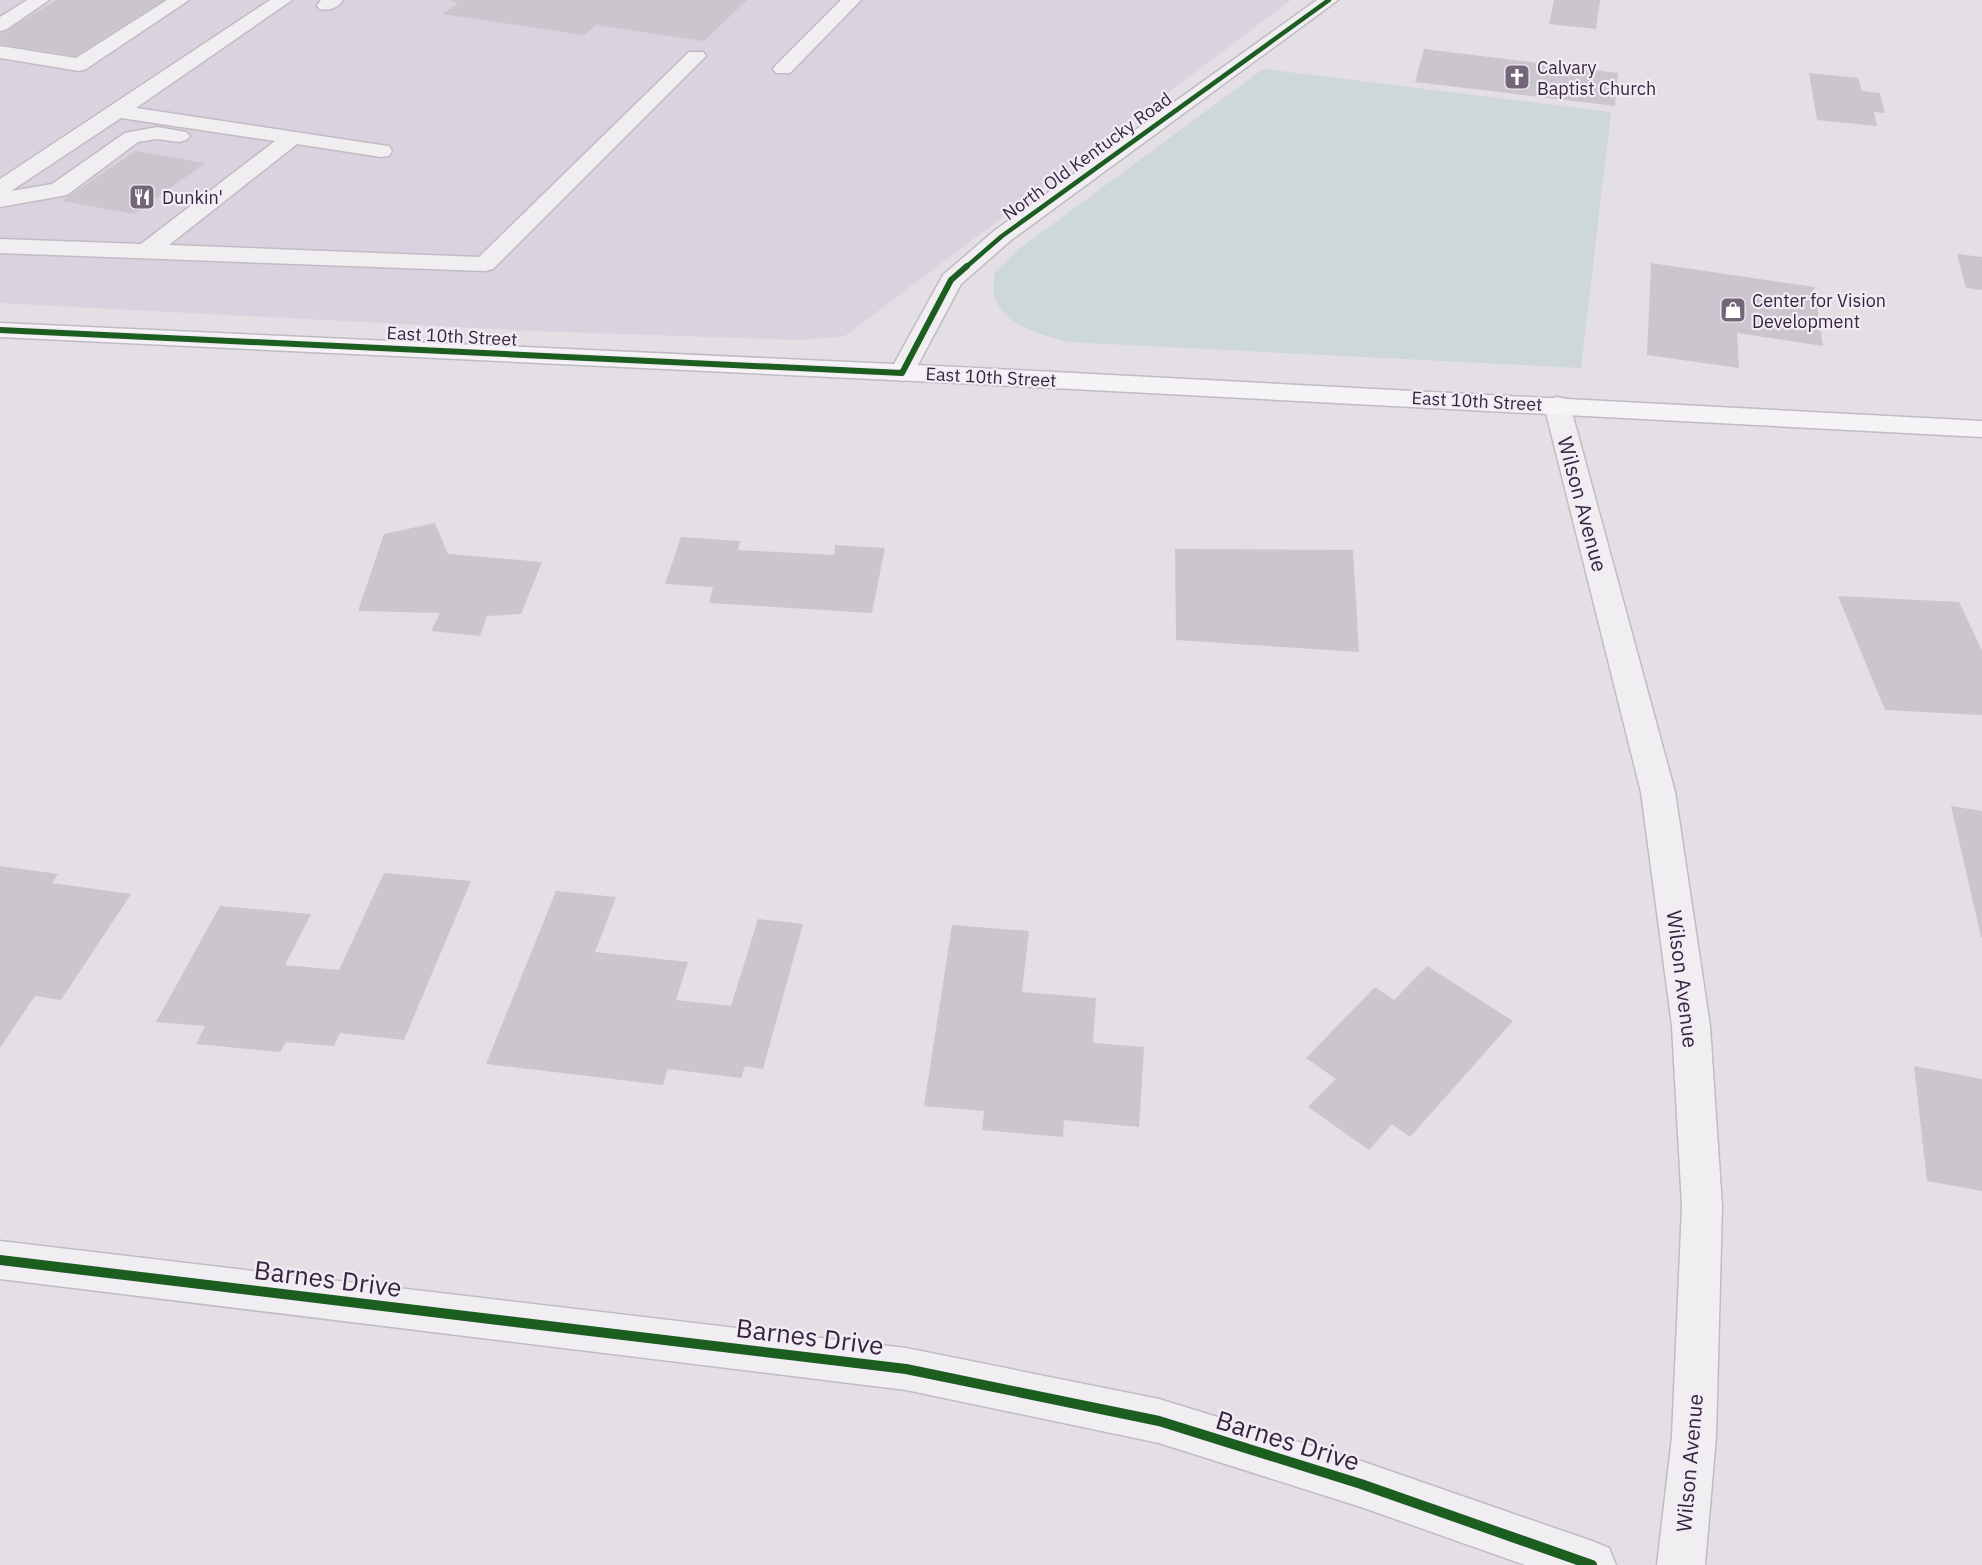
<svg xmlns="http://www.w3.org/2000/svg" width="1982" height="1565" viewBox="0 0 1982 1565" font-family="'IBM Plex Sans',sans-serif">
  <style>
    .built { fill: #dad2de }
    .green { fill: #ced8d8 }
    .building { fill: #cbc6cd }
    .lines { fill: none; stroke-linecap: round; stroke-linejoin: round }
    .minor-casing { stroke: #c0bcc3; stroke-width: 3 }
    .major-casing { stroke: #c0bbc3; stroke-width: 3 }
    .minor { fill: #f1eef2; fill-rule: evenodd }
    .major { fill: #f5f3f5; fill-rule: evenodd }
    .cycleway-far2-casing { stroke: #f2ecf5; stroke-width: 7 }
    .cycleway-far1-casing { stroke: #f2ecf5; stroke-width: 9 }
    .cycleway-casing { stroke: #f2ecf5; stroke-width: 14 }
    .cycleway-far2 { stroke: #1b5e20; stroke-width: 4.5 }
    .cycleway-far1 { stroke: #1b5e20; stroke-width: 6 }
    .cycleway { stroke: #1b5e20; stroke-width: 10 }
    .labels { text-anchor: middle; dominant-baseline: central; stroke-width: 4.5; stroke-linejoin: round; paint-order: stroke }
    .far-poi-label { font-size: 18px; fill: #37253f; stroke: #f2ecf5; text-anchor: start }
    .far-street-label { font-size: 18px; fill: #37253f; stroke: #f2ecf5 }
    .street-label { font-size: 21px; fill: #37253f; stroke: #f2ecf5 }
    .near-street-label { font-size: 26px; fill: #37253f; stroke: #f2ecf5 }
  </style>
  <rect width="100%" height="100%" fill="#e3dfe5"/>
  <path class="built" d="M0,0H1291L845,336L799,340L533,331L0,303Z"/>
  <path class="green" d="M1263,69L1611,112L1581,368L1068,342C1040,334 1005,327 994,296C992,289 994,279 995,272L1019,249Z"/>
  <path class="building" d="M57,0H164L76,56L0,44V34Z
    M448,0H747L704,41L596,25L584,35L443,14L458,3Z
    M1554,0H1600L1596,29L1549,24Z
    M1424,49L1618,73L1615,106L1415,82Z
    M1809,73L1858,78L1862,91L1880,93L1885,113L1874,112L1877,126L1817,120Z
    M135,151L205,163L134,214L62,201Z
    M1957,254L1982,257V290L1966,288Z
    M1651,263L1814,287L1823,346L1737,333L1739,368L1647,355Z
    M435,523L448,554L542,562L521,614L487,616L480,636L431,631L440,613L358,611L384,534Z
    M681,537L740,541L738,550L834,555L835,545L885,548L872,613L709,603L713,587L665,584Z
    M1175,549L1353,550L1359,652L1176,640Z
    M1838,596L1959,602L1982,650V715L1885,710Z
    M1951,806L1982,811V937H1981Z
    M0,866L58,874L52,883L131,894L61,1000L35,996L0,1048Z
    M384,873L471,881L404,1040L340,1033L334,1046L286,1042L280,1052L196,1044L205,1026L156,1022L220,906L311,914L285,965L339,970Z
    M556,891L616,897L595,952L688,962L676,1000L731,1006L758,919L803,924L763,1069L745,1066L741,1078L668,1069L663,1085L486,1064Z
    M952,925L1029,931L1022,992L1096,998L1093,1043L1144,1047L1139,1127L1064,1120L1063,1137L982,1130L984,1111L924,1106Z
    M1427,966L1513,1021L1410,1137L1392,1124L1369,1150L1308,1107L1336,1079L1306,1058L1375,987L1394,1000Z
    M1914,1066L1982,1079V1191L1927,1181Z"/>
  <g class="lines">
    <g class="minor-casing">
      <path id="minor" d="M27,0H49L7,29L0,31V17Z
        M167,0H189L86,69L79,71L0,58V46L76,58Z
        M270,0H292L136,108L381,145L389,146L392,151L389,156L381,157L297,144L169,245L479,257L689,52H703L706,56L493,269L485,271L0,253V239L141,244L275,141L121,118L11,191L52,184L125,133L157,127L186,132L190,136L186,140L179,142L157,139L138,142L67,195L0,207V179Z
        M321,0H343C338,8 329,11 319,9L317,5Z
        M841,0H861L790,73H776L773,69L776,65Z
        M1317,0H1338L1010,241L961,284L911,378L902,381L893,378L889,373L943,275L994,231Z
        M1557,397L1566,399L1570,405L1675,792L1710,1026L1722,1206L1716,1437L1705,1565H1657L1672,1437L1682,1206L1672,1026L1641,792L1544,405L1548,399Z
        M0,1241L906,1348L1159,1399L1361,1461L1592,1541L1609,1548L1616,1565H1525L1361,1507L1159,1443L906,1390L0,1279Z"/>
    </g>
    <g class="major-casing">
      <path id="major" d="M0,323L957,367L1982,421V437L957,383L0,337Z"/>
    </g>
    <use href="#minor" class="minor"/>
    <use href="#major" class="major"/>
    <g class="cycleway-far2-casing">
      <path id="cycleway-far2" d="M965,268L1002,236L1329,0"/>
    </g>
    <g class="cycleway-far1-casing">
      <path id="cycleway-far1" d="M0,330L902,373L951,280L967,266"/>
    </g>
    <g class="cycleway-casing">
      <path id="cycleway" d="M0,1260L906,1369L1159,1421L1361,1484L1592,1565"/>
    </g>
    <use href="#cycleway-far2" class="cycleway-far2"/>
    <use href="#cycleway-far1" class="cycleway-far1"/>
    <use href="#cycleway" class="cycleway"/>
  </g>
  <defs>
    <g id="church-square" transform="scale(1.35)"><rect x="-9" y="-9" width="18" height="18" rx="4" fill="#736679" stroke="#f2ecf5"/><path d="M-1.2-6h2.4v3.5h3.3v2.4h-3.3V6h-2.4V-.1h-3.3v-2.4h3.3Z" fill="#fff"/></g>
    <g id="restaurant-square" transform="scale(1.35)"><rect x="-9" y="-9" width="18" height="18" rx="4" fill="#736679" stroke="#f2ecf5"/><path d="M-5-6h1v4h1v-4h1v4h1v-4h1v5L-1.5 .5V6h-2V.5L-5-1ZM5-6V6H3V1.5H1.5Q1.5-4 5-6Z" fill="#fff"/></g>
    <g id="shop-square" transform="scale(1.35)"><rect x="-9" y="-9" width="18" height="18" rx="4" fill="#736679" stroke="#f2ecf5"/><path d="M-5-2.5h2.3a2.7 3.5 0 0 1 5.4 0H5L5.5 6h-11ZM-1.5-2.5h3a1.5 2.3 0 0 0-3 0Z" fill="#fff"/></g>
  </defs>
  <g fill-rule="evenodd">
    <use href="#church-square" x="1517" y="77"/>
    <use href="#restaurant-square" x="142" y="197"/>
    <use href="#shop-square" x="1733" y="310"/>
  </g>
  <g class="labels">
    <g class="far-poi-label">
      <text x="1537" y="67">Calvary<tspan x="1537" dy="21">Baptist Church</tspan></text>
      <text x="162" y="197">Dunkin'</text>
      <text x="1752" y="300">Center for Vision<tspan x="1752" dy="21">Development</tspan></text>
    </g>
    <g class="far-street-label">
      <text transform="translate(1087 156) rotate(-36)">North Old Kentucky Road</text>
      <text transform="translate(452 336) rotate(3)">East 10th Street</text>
      <text transform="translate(991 377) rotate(3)">East 10th Street</text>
      <text transform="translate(1477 401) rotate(3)">East 10th Street</text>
    </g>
    <g class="street-label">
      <text transform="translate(1583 504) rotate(75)">Wilson Avenue</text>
      <text transform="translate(1683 979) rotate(83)">Wilson Avenue</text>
      <text transform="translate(1689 1463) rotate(-85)">Wilson Avenue</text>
    </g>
    <g class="near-street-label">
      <text transform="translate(328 1278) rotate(7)">Barnes Drive</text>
      <text transform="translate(810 1336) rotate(7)">Barnes Drive</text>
      <text transform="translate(1288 1440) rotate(17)">Barnes Drive</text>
    </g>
  </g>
</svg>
